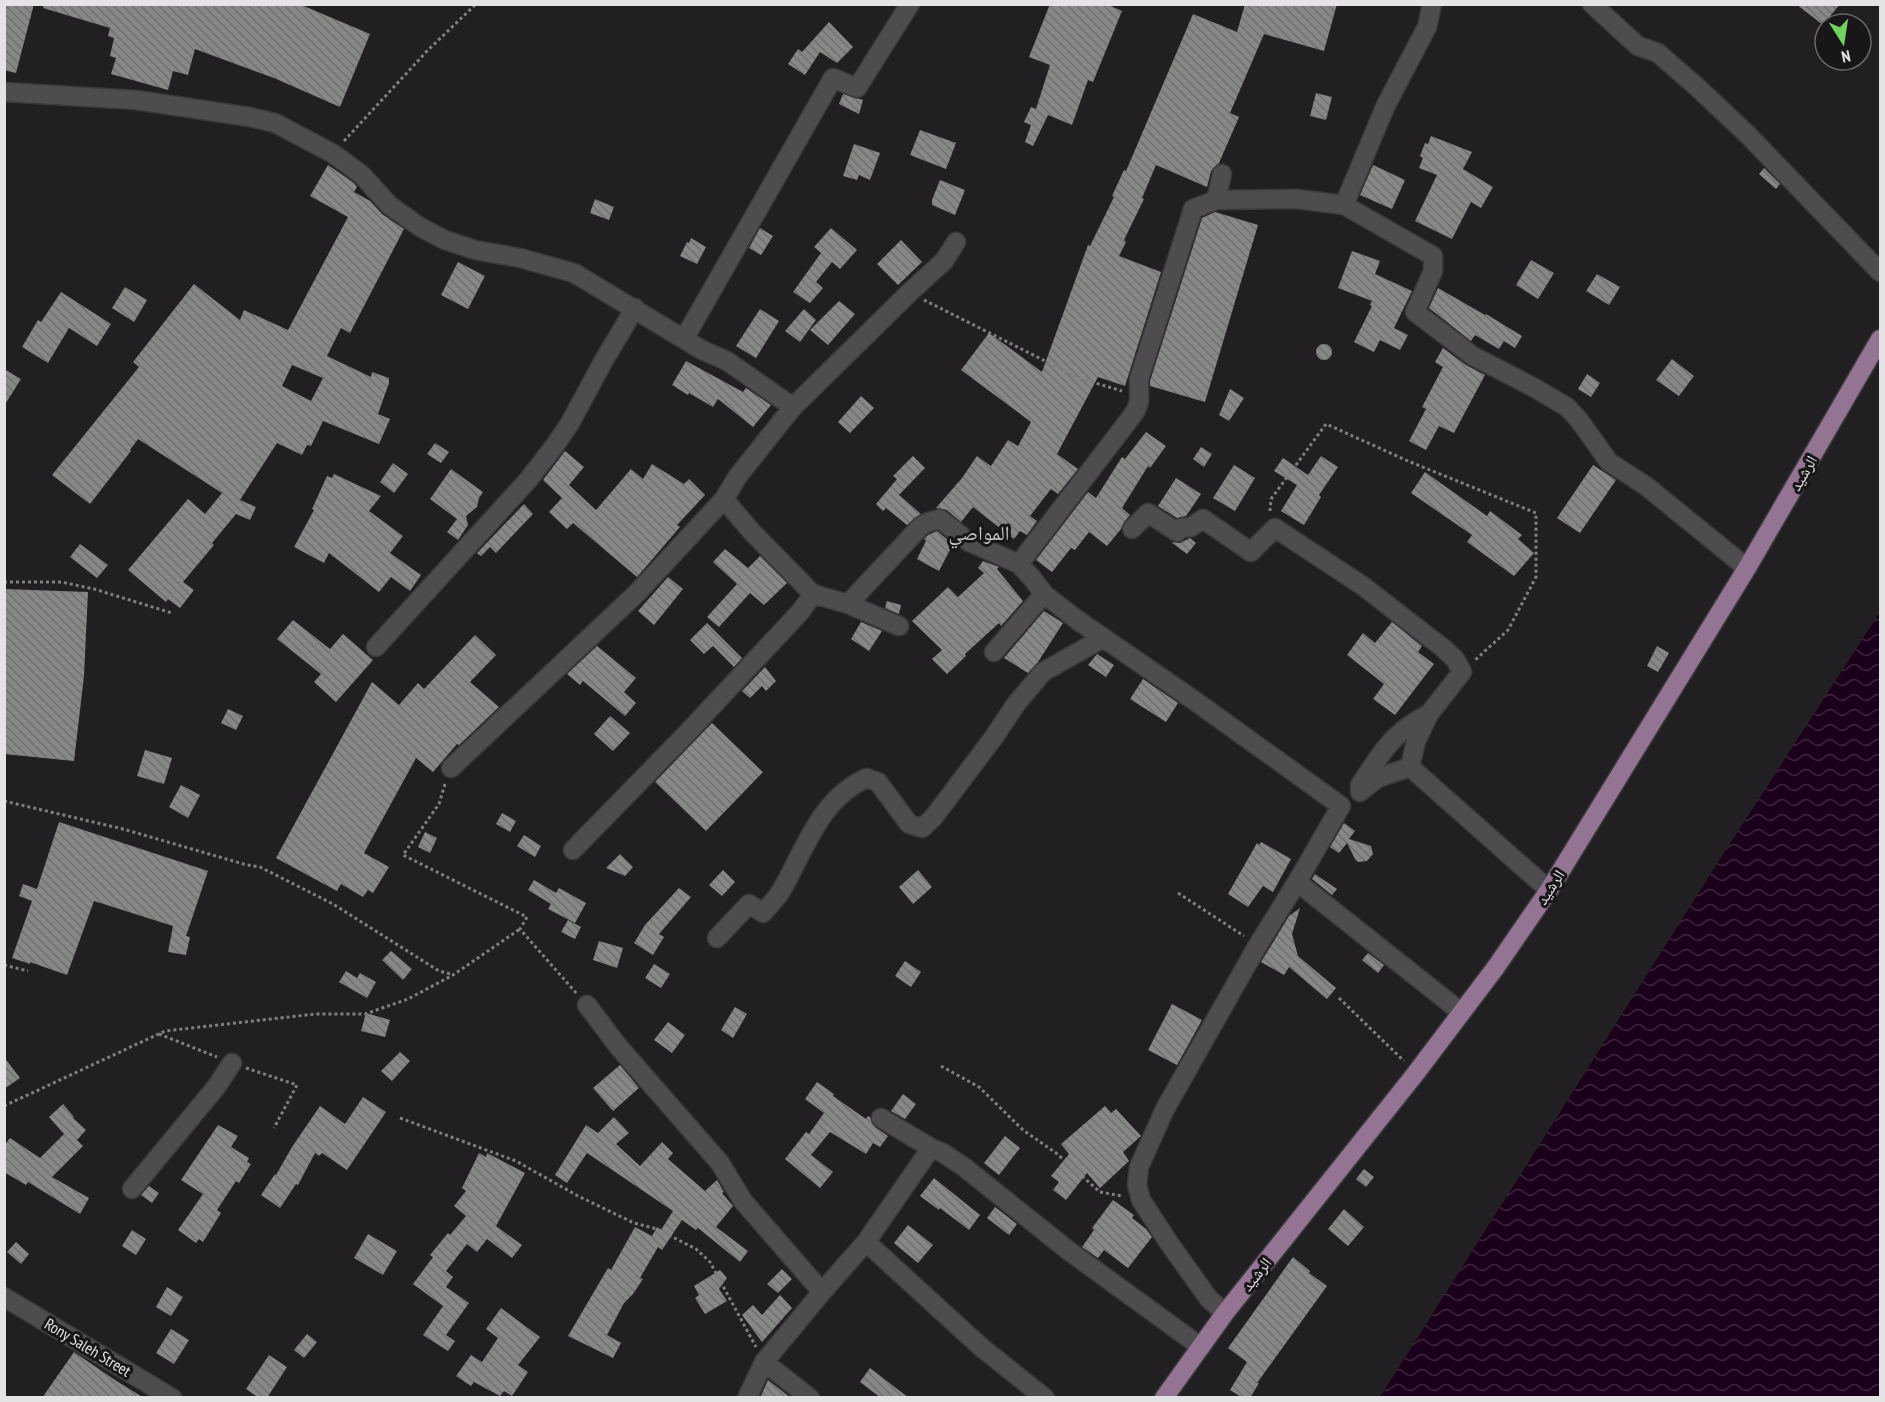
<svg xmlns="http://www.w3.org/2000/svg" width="1885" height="1402" viewBox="0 0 1885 1402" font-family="'PT Sans Narrow','Noto Naskh Arabic',sans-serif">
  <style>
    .water { fill: url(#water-waves) }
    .building { fill: url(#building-back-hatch); fill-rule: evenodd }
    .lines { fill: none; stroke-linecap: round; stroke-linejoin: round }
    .minor-casing { stroke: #3b393b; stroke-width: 21 }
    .major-casing { stroke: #3b393b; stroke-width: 21 }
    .path { stroke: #827f82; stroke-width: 3; stroke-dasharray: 3 3; stroke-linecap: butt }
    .minor { stroke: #4f4c4f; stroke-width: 18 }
    .major { stroke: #937492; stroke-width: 18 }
    .labels { text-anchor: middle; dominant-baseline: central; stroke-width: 6; stroke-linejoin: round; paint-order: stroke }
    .street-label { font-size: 16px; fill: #e5e3e5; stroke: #181618 }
    .quarter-label { font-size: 20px; fill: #c8c5c8; stroke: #181618 }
  </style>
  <defs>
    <pattern id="water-waves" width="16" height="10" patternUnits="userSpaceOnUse" patternTransform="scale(1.5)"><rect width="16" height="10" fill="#1b001b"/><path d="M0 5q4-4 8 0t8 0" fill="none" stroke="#3c253c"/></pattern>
    <pattern id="building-back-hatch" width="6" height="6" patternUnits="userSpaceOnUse" patternTransform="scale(1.5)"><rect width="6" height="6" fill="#868885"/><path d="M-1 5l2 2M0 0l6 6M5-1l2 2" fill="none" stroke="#6f706f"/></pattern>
  </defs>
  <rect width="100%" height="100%" fill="#221f22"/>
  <path class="water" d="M1880,612V1397H1380L1722,856Z"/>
  <path class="building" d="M4,4H34L16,73L4,70Z
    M43,4H299L370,34L340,107L274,78L195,49L188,75L173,71L168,90L111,74L116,58L110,56L114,38L108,36L110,28L43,8Z
    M1050,4H1106L1122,11L1093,82L1088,80L1072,125L1048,115L1033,146L1025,142L1031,125L1024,122L1031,107L1036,109L1050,65L1029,57Z
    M1245,4H1337L1324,51L1264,34L1230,113L1239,117L1219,163L1211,171L1207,187L1156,165L1142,198L1144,199L1124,240L1126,242L1119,256L1161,272L1125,386L1098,377L1057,454L1078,469L1058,494L1051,489L1030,516L1037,521L1027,535L1020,531L1014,539L973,507L961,522L947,510L936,508L962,478L977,456L991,466L1008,440L1018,446L1031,422L961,370L989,333L1042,372L1088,245L1090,246L1114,197L1112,196L1124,170L1126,171L1193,14L1237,32Z
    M1796,4H1840L1823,25Z
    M829,22L853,47L837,63L820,52L805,75L788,64L798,49L802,52Z
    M1316,93L1332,97L1326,120L1310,116Z
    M843,94L863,100L859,114L839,104Z
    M920,130L956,143L946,169L910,155Z
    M1431,136L1472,152L1463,169L1493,187L1481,208L1471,202L1452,239L1415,221L1437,175L1419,168L1423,158L1420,156L1425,143L1428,144Z
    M854,144L880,153L870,180L859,175L857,180L843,176Z
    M328,165L354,183L357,187L354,192L370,201L382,214L404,229L350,333L341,328L327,356L371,377L372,372L389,378V383L378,414L390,419L379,444L323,421L311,446L307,445L302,455L277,443L240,500L256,507L250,520L236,514L212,543L214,545L183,582L194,590L180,608L168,599L166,602L128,570L188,499L205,514L222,493L138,439L130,450L131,451L90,504L52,475L139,367L133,362L194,284L240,320L244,310L288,330L348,217L310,196ZM292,365L323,378L311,401L282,386Z
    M1373,165L1405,180L1392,209L1360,195Z
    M1764,168L1780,184L1776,189L1759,174Z
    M940,180L965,190L955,215L932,205V200Z
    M595,199L614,207L609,220L590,213Z
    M1215,212L1258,225L1205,402L1150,386V381L1202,218Z
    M760,228L773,236L761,255L749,248Z
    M831,228L857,250L840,269L832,262L816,282L823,288L810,303L793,292L821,253L814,247Z
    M691,238L706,247L697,264L680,256L687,242L689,243Z
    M901,240L922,262L898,285L877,264Z
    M1352,251L1380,261L1375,274L1412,291L1394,328L1408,335L1400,350L1380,340L1374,352L1354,342L1372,306L1370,305L1372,301L1338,288Z
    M1531,260L1554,273L1538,299L1516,285Z
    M458,262L485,276L468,309L441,295Z
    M1597,274L1620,287L1609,305L1586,291Z
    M125,287L147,300L134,322L112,308Z
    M1438,288L1485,315L1486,314L1522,336L1515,348L1504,341L1499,349L1475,335L1471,341L1429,308Z
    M61,292L111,324L97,346L69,328L48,363L22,347L38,320L41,322Z
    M839,301L855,314L828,345L810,330Z
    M760,309L779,321L756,358L736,346Z
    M804,309L816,320L800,342L785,331Z
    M1316 352a8 8 0 1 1 16 0a8 8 0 1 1-16 0Z
    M1443,348L1466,365L1485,375L1454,433L1439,426L1426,450L1409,441L1426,409L1422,407L1443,367L1435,362Z
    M1672,359L1694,376L1679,396L1656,380Z
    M686,361L743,392L746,388L771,405L753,427L718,399L713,407L689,393L688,395L672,385Z
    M4,369L21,379L4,406Z
    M1587,374L1600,383L1591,397L1578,389Z
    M1230,389L1244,398L1229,421L1219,415Z
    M861,396L874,408L850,433L838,422Z
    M1146,432L1166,446L1150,468L1148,466L1122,508L1130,515L1124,522L1121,529L1107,546L1089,532L1075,550L1071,548L1052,572L1036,560L1088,492L1096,498L1122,457L1125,459Z
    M435,443L449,452L441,463L427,454Z
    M1201,447L1212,454L1204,467L1193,459Z
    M565,451L584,467L569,485L596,510L631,469L643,479L652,464L684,484L689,479L705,495L677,525L680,527L637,577L573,523L567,529L549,512L562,498L543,480Z
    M913,456L925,468L899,495L921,514L907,525L886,508L883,511L876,504L897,479L893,476Z
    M1321,456L1338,467L1319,495L1321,497L1304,525L1281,511L1297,485L1274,471L1283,458L1308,475Z
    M393,463L408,474L394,493L380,482Z
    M1234,465L1255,478L1235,511L1213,498Z
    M1593,465L1616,480L1580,533L1557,518Z
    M451,469L483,492L479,498L477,507L466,516L468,525L458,540L447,532L457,519L430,499Z
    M1425,472L1487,516L1490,511L1522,535L1518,539L1534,553L1514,576L1467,542L1472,535L1411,493Z
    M334,474L381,496L369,511L403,536L390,553L421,575L410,591L391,577L379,592L329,553L324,563L294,547L314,510L312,509L327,476L332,478Z
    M1176,478L1201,494L1186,516L1177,518L1158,506Z
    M524,504L533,514L496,553L490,547L481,556L477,553Z
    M937,531L953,544L939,571L917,559L926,541L924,539L928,535Z
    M1190,538L1196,543L1187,554L1171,542L1180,543Z
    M80,544L108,565L97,578L70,557Z
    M725,549L748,568L760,556L787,583L764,605L750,593L719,627L707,617L737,584L713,562Z
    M983,561L999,567L997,569L1023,601L1001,626L999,623L965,654L966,656L947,674L932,659L942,650L912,621L948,587L958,597L984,573L978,568Z
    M668,577L683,589L654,625L638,611Z
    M4,589L88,592L84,676L74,761L4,754Z
    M887,601L901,605L899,614L885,608Z
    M1044,611L1063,623L1038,662L1028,673L1004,658Z
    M293,620L330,649L343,634L373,660L336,702L314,682L321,674L277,639Z
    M861,622L882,631L869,651L851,639Z
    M1392,622L1422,646L1418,652L1434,664L1395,715L1373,699L1384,684L1347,655L1363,633L1375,643Z
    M707,623L742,658L734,667L713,646L704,654L690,640Z
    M475,635L496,655L470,682L499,707L459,745L457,744L433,772L416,758L364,853L389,867L373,893L368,890L363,897L341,884L337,891L276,858L372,682L399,705L418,683L424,689Z
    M597,646L636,678L624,692L636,703L625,716L583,681L580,685L567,674Z
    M1657,646L1669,653L1658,672L1647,666Z
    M1097,654L1114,665L1106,677L1088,665Z
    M765,667L776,681L766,691L762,686L750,698L742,691Z
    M1143,679L1178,703L1166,722L1130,699Z
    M228,709L243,716L236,730L221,723Z
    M610,716L630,733L613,751L594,734Z
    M712,723L763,772L706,831L655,782Z
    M145,750L172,758L164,784L137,776Z
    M181,785L200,795L188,818L169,807Z
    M502,813L516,821L510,832L496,824Z
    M59,822L208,871L186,936L190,937L186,955L168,952L173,926L94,901L67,975L30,962V964L12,958L32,901L19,896L23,884L37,889Z
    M1344,823L1355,831L1349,839L1371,846L1373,854L1367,861L1358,862L1355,859L1347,843L1339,853L1330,847Z
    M425,832L437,838L430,853L418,847Z
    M524,835L541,846L535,857L517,846Z
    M1261,842L1291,859L1273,892L1263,886L1248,907L1228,894L1257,843L1259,845Z
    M620,854L633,867L625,876L606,868Z
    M723,870L735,882L722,896L709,885Z
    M918,870L932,887L913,904L899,887Z
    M1315,874L1337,889L1332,895L1312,879Z
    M534,880L556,893L559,888L586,903L575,923L548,909L551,904L528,890Z
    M679,888L691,897L659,934L664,937L653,955L634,943L645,925Z
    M1300,908L1292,934L1298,956L1336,988L1327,999L1289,967L1284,975L1261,962L1289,916Z
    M568,920L581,927L575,939L561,932Z
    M599,941L623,948L617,968L593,960Z
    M391,951L412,969L403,980L382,960Z
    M1368,953L1384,965L1378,973L1362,960Z
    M905,961L921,972L911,987L895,976Z
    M654,964L670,974L661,988L645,978Z
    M346,971L357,978L360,973L376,982L367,998L339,982Z
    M1172,1004L1202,1020L1177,1065L1148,1050Z
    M735,1007L747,1014L733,1038L721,1030Z
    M366,1013L390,1020L385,1037L361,1031Z
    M668,1022L685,1035L672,1053L654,1040Z
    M400,1052L410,1061L392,1081L381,1071Z
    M4,1057L20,1078L4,1089Z
    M620,1065L639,1088L613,1111L593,1088Z
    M817,1082L834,1094L833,1096L866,1119L868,1116L870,1117L875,1127L888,1136L880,1147L873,1143L866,1154L830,1132L811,1155L833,1172L820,1188L785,1159L806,1132L809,1134L824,1113L805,1099Z
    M903,1094L916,1104L905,1119L891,1111Z
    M363,1097L386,1112L347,1170L322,1153L319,1156L315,1153L298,1185L296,1184L280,1208L261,1195L275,1174L276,1175L292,1147L320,1106L345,1124Z
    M63,1104L74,1117L73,1118L86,1130L77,1140L83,1146L52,1177L89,1198L80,1214L28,1182L26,1185L4,1172V1146L10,1138L40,1158L64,1134L49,1117Z
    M1105,1106L1111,1113L1116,1109L1141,1136L1123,1152L1129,1161L1100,1188L1087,1173L1066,1200L1053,1190L1059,1182L1051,1176L1069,1154L1061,1144Z
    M614,1117L629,1133L616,1144L640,1166L662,1142L673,1153L668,1159L705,1191L717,1180L724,1192L722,1193L733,1206L716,1227L748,1251L740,1262L698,1228L696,1230L682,1220L662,1250L658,1247L640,1278L643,1279L633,1294L624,1303L607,1335L621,1343L613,1358L568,1336L608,1268L611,1270L635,1227L652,1236L657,1227L661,1230L673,1211L587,1153L567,1183L555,1175L586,1125L598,1133Z
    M218,1125L238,1136L231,1147L249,1158L247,1162L251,1164L239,1183L236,1181L217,1210L221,1213L203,1242L199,1239L196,1243L178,1230L203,1194L181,1180Z
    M1005,1136L1020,1148L999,1175L984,1163Z
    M479,1153L486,1157L487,1153L525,1173L496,1226L522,1245L512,1258L487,1239L477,1252L467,1244L446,1271L453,1277L446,1287L469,1303L446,1335L455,1341L448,1351L423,1335L443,1306L413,1284L433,1257L430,1255L448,1233L450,1235L466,1216L454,1206L466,1191L462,1188Z
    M1364,1169L1374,1177L1366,1187L1356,1179Z
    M934,1178L980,1215L969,1230L940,1208L939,1210L920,1196Z
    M149,1186L159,1193L152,1203L141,1195Z
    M1113,1200L1134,1215L1132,1218L1146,1229L1152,1237L1128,1268L1104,1250L1098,1258L1082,1247L1094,1230L1092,1228Z
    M995,1207L1017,1224L1009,1235L987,1218Z
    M1344,1209L1364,1227L1348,1246L1328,1229Z
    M908,1225L933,1245L918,1263L894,1243Z
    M132,1230L146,1239L136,1255L122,1246Z
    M368,1234L397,1251L383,1275L354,1258Z
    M16,1242L29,1254L21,1264L7,1252Z
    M1293,1257L1310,1271L1309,1273L1327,1286L1257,1383H1259L1250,1398H1243L1230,1390L1247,1362L1228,1348Z
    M782,1269L792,1279L778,1293L767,1284Z
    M720,1270L727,1278L719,1289L727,1301L705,1314L695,1298L699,1295L694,1286Z
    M167,1287L183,1297L171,1316L156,1307Z
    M780,1295L792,1308L762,1342L742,1315L753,1305L762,1315Z
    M501,1308L540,1337L518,1365L528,1372L512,1396L504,1391L500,1396L474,1382L471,1386L456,1376L471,1355L482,1362L498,1338L486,1329Z
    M171,1329L189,1340L174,1364L156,1353Z
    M307,1334L317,1342L304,1358L294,1350Z
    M74,1352L115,1380L144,1398H42Z
    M269,1355L287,1367L267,1398H259L246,1389Z
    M870,1368L909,1398H881L860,1382Z
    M768,1380L791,1398H760Z"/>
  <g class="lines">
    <g class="minor-casing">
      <path id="minor" d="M1592,4L1638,46L1658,53L1697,87L1748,135L1880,272
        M4,92L136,100L250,117L275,123L332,153L362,175L389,205L420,227L445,240L475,250L520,258L574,273L702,350L727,361L793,407
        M1216,200L1297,199L1344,205L1433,256V271L1415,312L1473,356L1533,387L1567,407L1579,420L1609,462L1646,486L1747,568
        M1344,205L1386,105L1427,27L1432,4
        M684,339L833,78L857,88L910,4
        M724,499L751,531L813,594L848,604L899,626
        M1132,529L1148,513L1177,532L1181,528L1191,527L1203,519L1251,552L1275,528L1363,586L1443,648L1455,659L1462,672L1429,714L1416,741L1410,767L1549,890
        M1019,564L1135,412L1139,402V379L1193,209L1216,200L1222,174
        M848,604L921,526L929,522L940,519L969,542L1019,564L1032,578L1044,594L1076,619L1195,701L1341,806L1297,882L1461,1012
        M376,647L529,479L556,444L570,423L604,360L635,308
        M994,652L1044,594
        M451,768L638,592L724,499L738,476L793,407L910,292L944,261L956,242
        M1361,791L1378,778L1410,767
        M1360,792V785C1382,753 1392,732 1429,714
        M573,850L689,731L801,611L813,594
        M717,938L749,904L763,913C769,906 776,899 781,891C805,850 820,798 867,778L878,782L909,824L922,828L933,818L994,737L1016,704L1043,672L1103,638
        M587,1005L618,1046L720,1163L743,1201L822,1292
        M881,1118L931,1148L943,1153L964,1167L1069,1251L1201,1347
        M132,1189L217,1086L232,1063
        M866,1242L981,1347L1045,1398
        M4,1297L172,1398
        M1225,1313L1209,1299L1169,1243L1141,1200L1137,1185L1139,1167L1165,1109L1258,945L1297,882
        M764,1362L810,1398
        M747,1398L764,1362L822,1292L866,1242L931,1148"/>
    </g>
    <g class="major-casing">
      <path id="major" d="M1164,1398L1225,1313L1416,1073L1496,967L1549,890L1747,568L1880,339"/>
    </g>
    <path class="path" d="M344,141L428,50L476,4
      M924,300L1079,378L1122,391
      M1270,511L1271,499L1326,424L1408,461L1536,513V577L1508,630L1474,661
      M4,582H61L94,589L172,613
      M445,784L439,804L403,855L527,917L520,929L577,994
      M4,801L123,829L247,865L260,867L333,904L439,971L451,974
      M1178,893L1244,936
      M4,965L28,971
      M1339,998L1404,1061
      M159,1034L217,1057
      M941,1066L979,1087L1023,1130L1056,1153L1100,1192L1122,1196
      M246,1068L297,1085L274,1128
      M4,1106L165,1031L315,1014H365L408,999L453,975L520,929
      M400,1118L516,1161L578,1196L634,1223L657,1229L696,1249L710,1262L756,1347"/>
    <use href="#minor" class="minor"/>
    <use href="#major" class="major"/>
  </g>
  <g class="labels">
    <g class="street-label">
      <text transform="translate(1803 473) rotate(-60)">الرشيد</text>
      <text transform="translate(1550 887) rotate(-57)">الرشيد</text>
      <text transform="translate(1256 1274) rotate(-52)">الرشيد</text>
      <text transform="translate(88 1347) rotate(31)">Rony Saleh Street</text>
    </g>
    <g class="quarter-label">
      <text x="979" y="533">المواصي</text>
    </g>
  </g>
  <rect width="1885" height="1402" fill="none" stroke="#e5e3e5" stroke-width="12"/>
  <g transform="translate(1843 42) rotate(168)"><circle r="28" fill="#181618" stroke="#6a686a" stroke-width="1.5"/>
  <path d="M0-4.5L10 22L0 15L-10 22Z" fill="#72d25d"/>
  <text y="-9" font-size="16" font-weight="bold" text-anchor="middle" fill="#e5e3e5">N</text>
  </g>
</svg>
